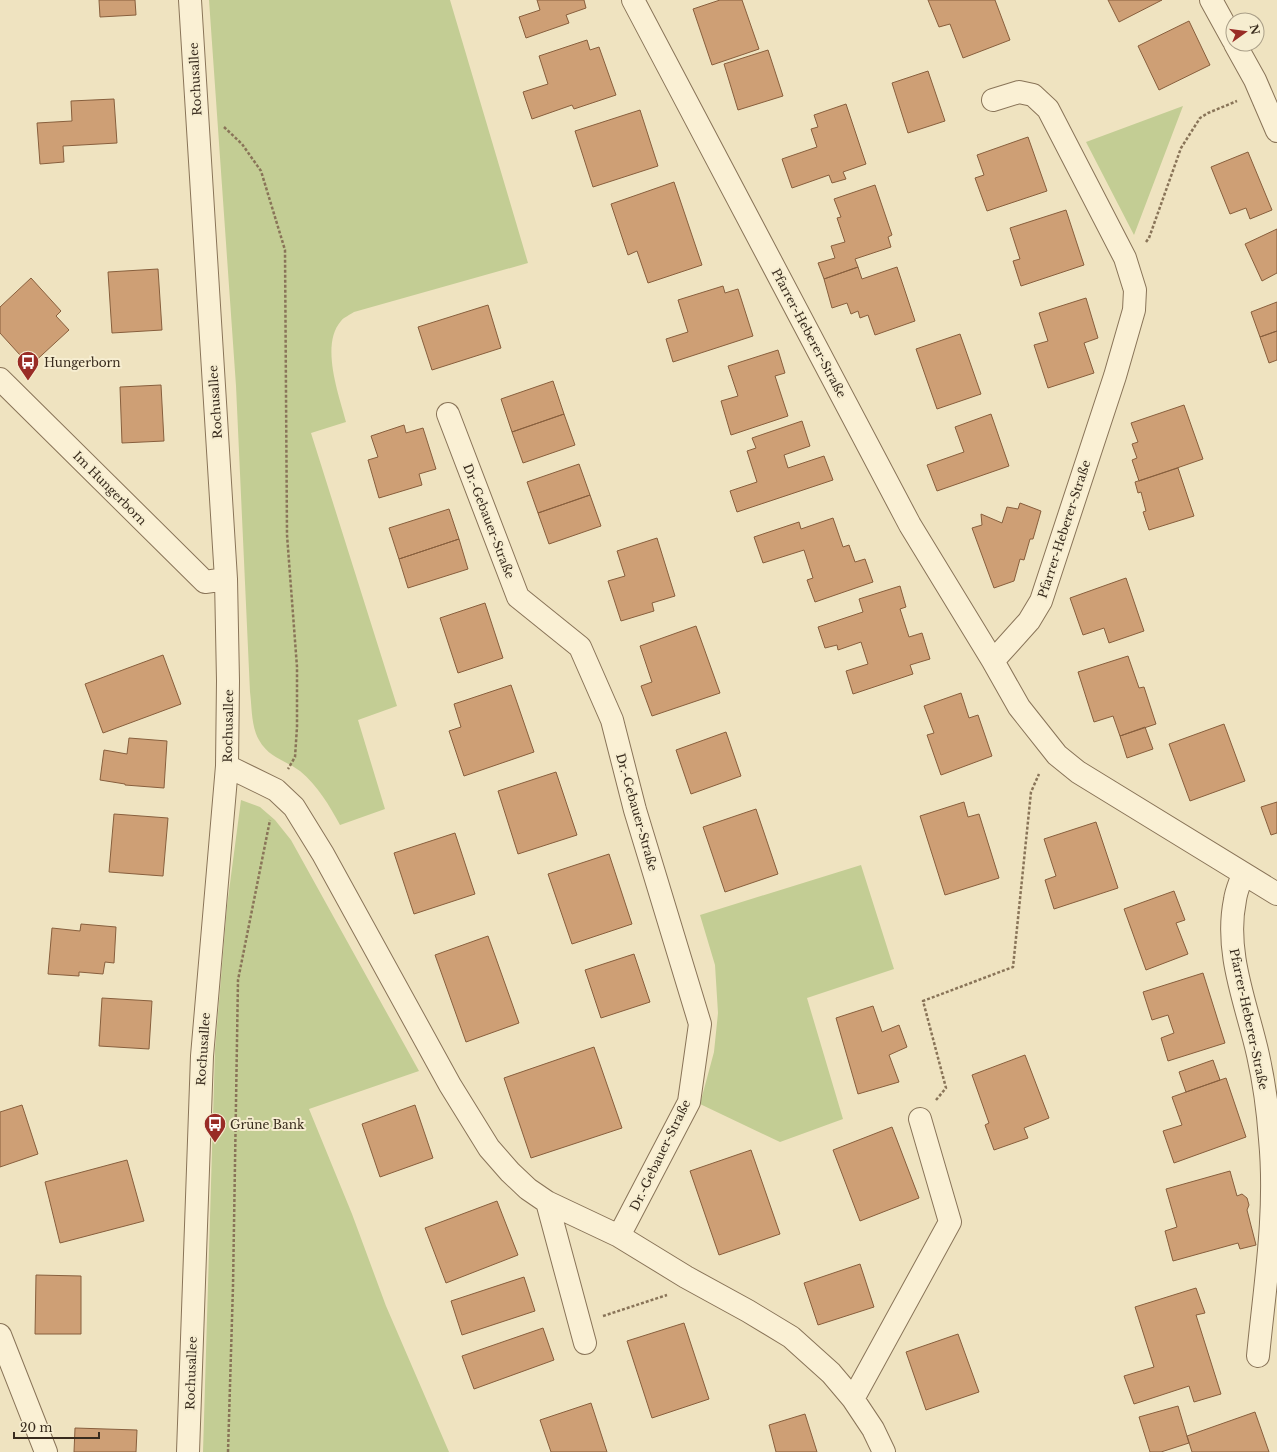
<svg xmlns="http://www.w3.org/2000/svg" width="1277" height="1452" viewBox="0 0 1277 1452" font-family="'Libre Baskerville',serif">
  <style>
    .green { fill: #c3cd94 }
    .building { fill: #ce9f75; stroke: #885f3d }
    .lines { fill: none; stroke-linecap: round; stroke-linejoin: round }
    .minor-casing { stroke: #897458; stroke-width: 24 }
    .path { stroke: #897458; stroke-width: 2.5; stroke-dasharray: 3 2; stroke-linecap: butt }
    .minor { stroke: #faf0d4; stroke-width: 22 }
    .labels { text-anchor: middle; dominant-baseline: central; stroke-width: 4; stroke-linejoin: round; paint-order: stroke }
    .street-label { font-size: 12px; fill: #382b1d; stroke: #f6edd0 }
    .poi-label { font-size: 12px; fill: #382b1d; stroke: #f6edd0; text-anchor: start }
  </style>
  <rect width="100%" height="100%" fill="#efe3c0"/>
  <path class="green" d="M209,0H450L528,263L354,312C350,315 344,317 341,321C320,345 339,395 346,422L311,433L397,706L358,720L385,809L340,825C329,805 318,786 300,771C285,760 269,758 259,740C251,726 252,707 250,692L236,386Z
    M1183,106L1134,235L1086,142Z
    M241,800L260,807L275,820L291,840L419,1071L309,1109L352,1214L386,1306L449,1452H203L215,1050L227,906Z
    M861,865L894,969L807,998L843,1119L780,1142L700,1104L714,1052L718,1013L715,965L700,915Z"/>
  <path class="building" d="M99,0H135L136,15L100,17Z
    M537,0H584L586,8L566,15L569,23L526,38L519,17L540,10Z
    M720,0H742L759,49L712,65L693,9Z
    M928,0H995L1010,40L963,58L950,24L939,27Z
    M1108,0H1162L1119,22Z
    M1189,21L1210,65L1159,90L1138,46Z
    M587,40L590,50L599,47L616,95L574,109L572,105L532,119L523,92L548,84L539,56Z
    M768,50L783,96L738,110L724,64Z
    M928,71L945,121L908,133L892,83Z
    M114,99L117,143L63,146L64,162L40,164L37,123L72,121L71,101Z
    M846,104L866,164L843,172L846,179L832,183L829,175L792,188L782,159L817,147L811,129L818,127L814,115Z
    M640,110L658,166L593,187L575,131Z
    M1028,137L1047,191L987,211L975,178L984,175L977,155Z
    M1248,152L1272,210L1250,219L1246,208L1230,214L1211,167Z
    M674,182L702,265L648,283L637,251L628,255L611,204Z
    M875,185L892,235L888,237L891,247L855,259L858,267L824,279L818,263L835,258L831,246L845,242L837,218L841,217L834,199Z
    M1066,210L1084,265L1021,286L1013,261L1020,259L1010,228Z
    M1277,229V273L1262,281L1245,244Z
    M858,267L862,279L897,267L915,321L875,335L868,315L860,318L858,311L851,314L847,303L832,308L824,279Z
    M158,269L162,330L112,333L108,272Z
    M31,278L61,311L56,316L69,330L30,366L0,333V307Z
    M723,286L725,293L738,289L753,336L673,362L666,339L688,332L678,300Z
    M1086,298L1098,338L1084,343L1094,373L1048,388L1034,345L1048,341L1039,313Z
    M1277,302V331L1260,337L1251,312Z
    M488,305L501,348L432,370L418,327Z
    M1277,331V360L1269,363L1260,337Z
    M960,334L981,394L937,409L916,349Z
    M778,350L785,373L775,376L788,416L731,435L721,401L738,396L728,366Z
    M553,381L564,414L512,432L501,399Z
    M161,385L164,441L122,443L120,387Z
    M1184,405L1203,459L1139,481L1132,460L1137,458L1132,444L1138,442L1131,423Z
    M564,414L575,445L523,463L512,432Z
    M991,414L1009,466L937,491L927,465L964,452L955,427Z
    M802,421L810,446L784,455L788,468L824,456L833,480L737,512L730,491L757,482L747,451L756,448L752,438Z
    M404,425L406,433L423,428L436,469L419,474L422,485L379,498L368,460L378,457L371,436Z
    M579,464L590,495L538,513L527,482Z
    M1178,468L1194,516L1149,530L1143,512L1146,511L1141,492L1138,493L1135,482Z
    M590,495L601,526L549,544L538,513Z
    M1020,503L1041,511L1033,539H1030L1024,560L1020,559L1014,581L994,588L972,528L982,525L981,514L1002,523L1007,507L1018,509Z
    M449,509L459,539L399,559L389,528Z
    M833,518L843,547L849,545L855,562L865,559L873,582L815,602L807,580L813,578L804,550L763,563L754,537L799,522L801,529Z
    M657,538L675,596L652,603L654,611L621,621L608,581L625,576L617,551Z
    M459,539L468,569L408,588L399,559Z
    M1126,578L1144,631L1109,643L1104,628L1083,635L1070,598Z
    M900,586L906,607L900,609L909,637L922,633L930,659L910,665L913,674L853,694L846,671L868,664L861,642L838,650L837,645L825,648L818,627L863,612L859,599Z
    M485,603L503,658L458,673L440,618Z
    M696,626L720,693L652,716L641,686L652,682L640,646Z
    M163,655L181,704L103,733L85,684Z
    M1128,656L1139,688L1144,687L1156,724L1120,736L1113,716L1094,722L1078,672Z
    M511,685L534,752L464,776L449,731L461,727L454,704Z
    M961,693L969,718L978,715L992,756L941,775L927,735L934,733L924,706Z
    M1224,724L1245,781L1190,801L1169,744Z
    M1145,727L1153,749L1127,758L1120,736Z
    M726,732L741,776L691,794L676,750Z
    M129,738L167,741L164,788L125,785V784L100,780L104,750L127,754Z
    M556,772L577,835L518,854L498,791Z
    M964,802L968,817L979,814L999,878L945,895L920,816Z
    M1277,802V833L1271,835L1261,807Z
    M756,809L778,874L725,892L703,827Z
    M114,814L168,818L163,876L109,872Z
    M1096,822L1118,888L1054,909L1045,880L1056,876L1044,839Z
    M455,833L475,894L414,914L394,853Z
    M609,854L632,924L572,944L548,874Z
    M1174,891L1185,920L1176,923L1188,954L1146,970L1124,909Z
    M81,924L116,927L114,963L105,962L103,974L79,972V976L48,974L52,928L80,931Z
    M488,936L519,1023L466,1042L435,955Z
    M634,954L650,1002L601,1018L585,970Z
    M1203,973L1225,1043L1168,1061L1161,1038L1174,1033L1168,1015L1152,1020L1143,992Z
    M102,998L152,1001L149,1049L99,1046Z
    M873,1006L882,1032L899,1025L907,1047L889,1055L899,1082L858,1094L836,1018Z
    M594,1047L622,1128L531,1158L504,1078Z
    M1025,1055L1049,1118L1024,1128L1028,1138L994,1150L985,1125L989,1123L972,1075Z
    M1213,1060L1220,1080L1186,1092L1179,1072Z
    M1226,1078L1246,1137L1174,1163L1163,1131L1182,1125L1172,1097Z
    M22,1105L38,1154L0,1167V1112Z
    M415,1105L433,1158L380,1177L362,1124Z
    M892,1127L919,1198L860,1221L833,1150Z
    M751,1150L780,1234L719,1255L690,1171Z
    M127,1160L144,1221L60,1243L45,1182Z
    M1230,1171L1237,1196L1242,1194L1247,1198L1249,1205L1247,1210L1256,1245L1240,1249L1238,1243L1173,1261L1165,1231L1177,1227L1166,1189Z
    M497,1201L518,1255L446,1283L425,1228Z
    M860,1264L874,1307L818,1325L804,1283Z
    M36,1275L81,1276V1334H35Z
    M524,1277L535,1311L462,1335L451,1301Z
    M1196,1288L1205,1313L1196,1315L1221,1394L1194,1402L1189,1386L1134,1404L1124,1376L1154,1367L1135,1307Z
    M684,1323L709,1399L652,1418L627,1341Z
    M543,1328L554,1360L474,1389L462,1356Z
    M958,1334L979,1392L926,1410L906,1352Z
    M591,1403L607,1452H551L540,1420Z
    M1178,1406L1189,1443L1161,1452H1150L1139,1417Z
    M1255,1412L1269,1452H1192L1187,1436Z
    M805,1414L817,1452H776L769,1425Z
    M75,1428L137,1430L136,1452H74Z"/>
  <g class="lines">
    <g class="minor-casing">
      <path id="minor" d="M633,0L910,525L993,661L1019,707L1057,755L1078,772L1277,894
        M1211,0L1233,40
        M1235,44L1255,80L1277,131
        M0,379L205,582L226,579
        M448,414L518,597L580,647L612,720L635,810L700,1024L689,1102L619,1236
        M993,661L1029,621L1041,601L1115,376L1134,310L1135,290L1125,258L1048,109L1033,95L1019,92L993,100
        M227,766L276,790L294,807L323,854L450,1085L489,1148L510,1172L528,1189L547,1202L619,1236L686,1277L748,1311L791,1337L831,1373L853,1399L873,1429L884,1452
        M1243,874C1240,883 1236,891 1235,900C1224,953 1247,1005 1258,1055C1264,1082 1268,1111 1270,1139C1277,1212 1265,1284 1258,1356
        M547,1202L585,1343
        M0,1335L46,1452
        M853,1399L950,1222L920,1119
        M188,1452L202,1056L227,766L228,681L226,579L190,0"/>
    </g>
    <path class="path" d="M224,127L242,144L261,171L285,250L287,535L297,667V727L295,757L288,769
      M1146,242L1149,238L1181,148L1200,118L1208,113L1237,101
      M936,1100L946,1088L923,1001L1013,967L1031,792L1039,774
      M603,1316L667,1295
      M228,1452L233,1286L238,980L270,820"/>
    <use href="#minor" class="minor"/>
  </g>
  <defs>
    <g id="bus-pin" transform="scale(1.15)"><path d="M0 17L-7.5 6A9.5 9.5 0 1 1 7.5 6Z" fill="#992c26" stroke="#f6edd0"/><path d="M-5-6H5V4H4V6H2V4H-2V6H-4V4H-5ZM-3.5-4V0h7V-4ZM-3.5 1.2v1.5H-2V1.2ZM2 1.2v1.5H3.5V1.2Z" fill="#fff"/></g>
  </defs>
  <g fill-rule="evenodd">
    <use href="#bus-pin" x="28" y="362"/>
    <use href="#bus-pin" x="215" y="1124"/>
  </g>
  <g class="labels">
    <g class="street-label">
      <text transform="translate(195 79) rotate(-93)">Rochusallee</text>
      <text transform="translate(809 333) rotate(62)">Pfarrer-Heberer-Straße</text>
      <text transform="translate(215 402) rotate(-94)">Rochusallee</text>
      <text transform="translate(110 488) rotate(45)">Im Hungerborn</text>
      <text transform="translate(489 521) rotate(69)">Dr.-Gebauer-Straße</text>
      <text transform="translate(1064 529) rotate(-72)">Pfarrer-Heberer-Straße</text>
      <text transform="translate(228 726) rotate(-89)">Rochusallee</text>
      <text transform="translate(637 812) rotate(74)">Dr.-Gebauer-Straße</text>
      <text transform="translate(1249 1019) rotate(78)">Pfarrer-Heberer-Straße</text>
      <text transform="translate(203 1049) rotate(-86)">Rochusallee</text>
      <text transform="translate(660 1155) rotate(-64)">Dr.-Gebauer-Straße</text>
      <text transform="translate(191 1373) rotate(-88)">Rochusallee</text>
    </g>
    <g class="poi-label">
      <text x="44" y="362">Hungerborn</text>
      <text x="230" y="1124">Grüne Bank</text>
    </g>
  </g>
  <g transform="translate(1245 32) rotate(76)"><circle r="19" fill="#f6edd0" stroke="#aa9f88"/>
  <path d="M0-3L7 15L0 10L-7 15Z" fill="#992c26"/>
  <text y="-6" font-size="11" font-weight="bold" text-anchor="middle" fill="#382b1d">N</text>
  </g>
  <path d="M14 1432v6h85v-6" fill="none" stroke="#382b1d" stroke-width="2"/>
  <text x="20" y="1432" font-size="12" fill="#382b1d" stroke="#f6edd0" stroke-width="3" paint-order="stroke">20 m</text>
</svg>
